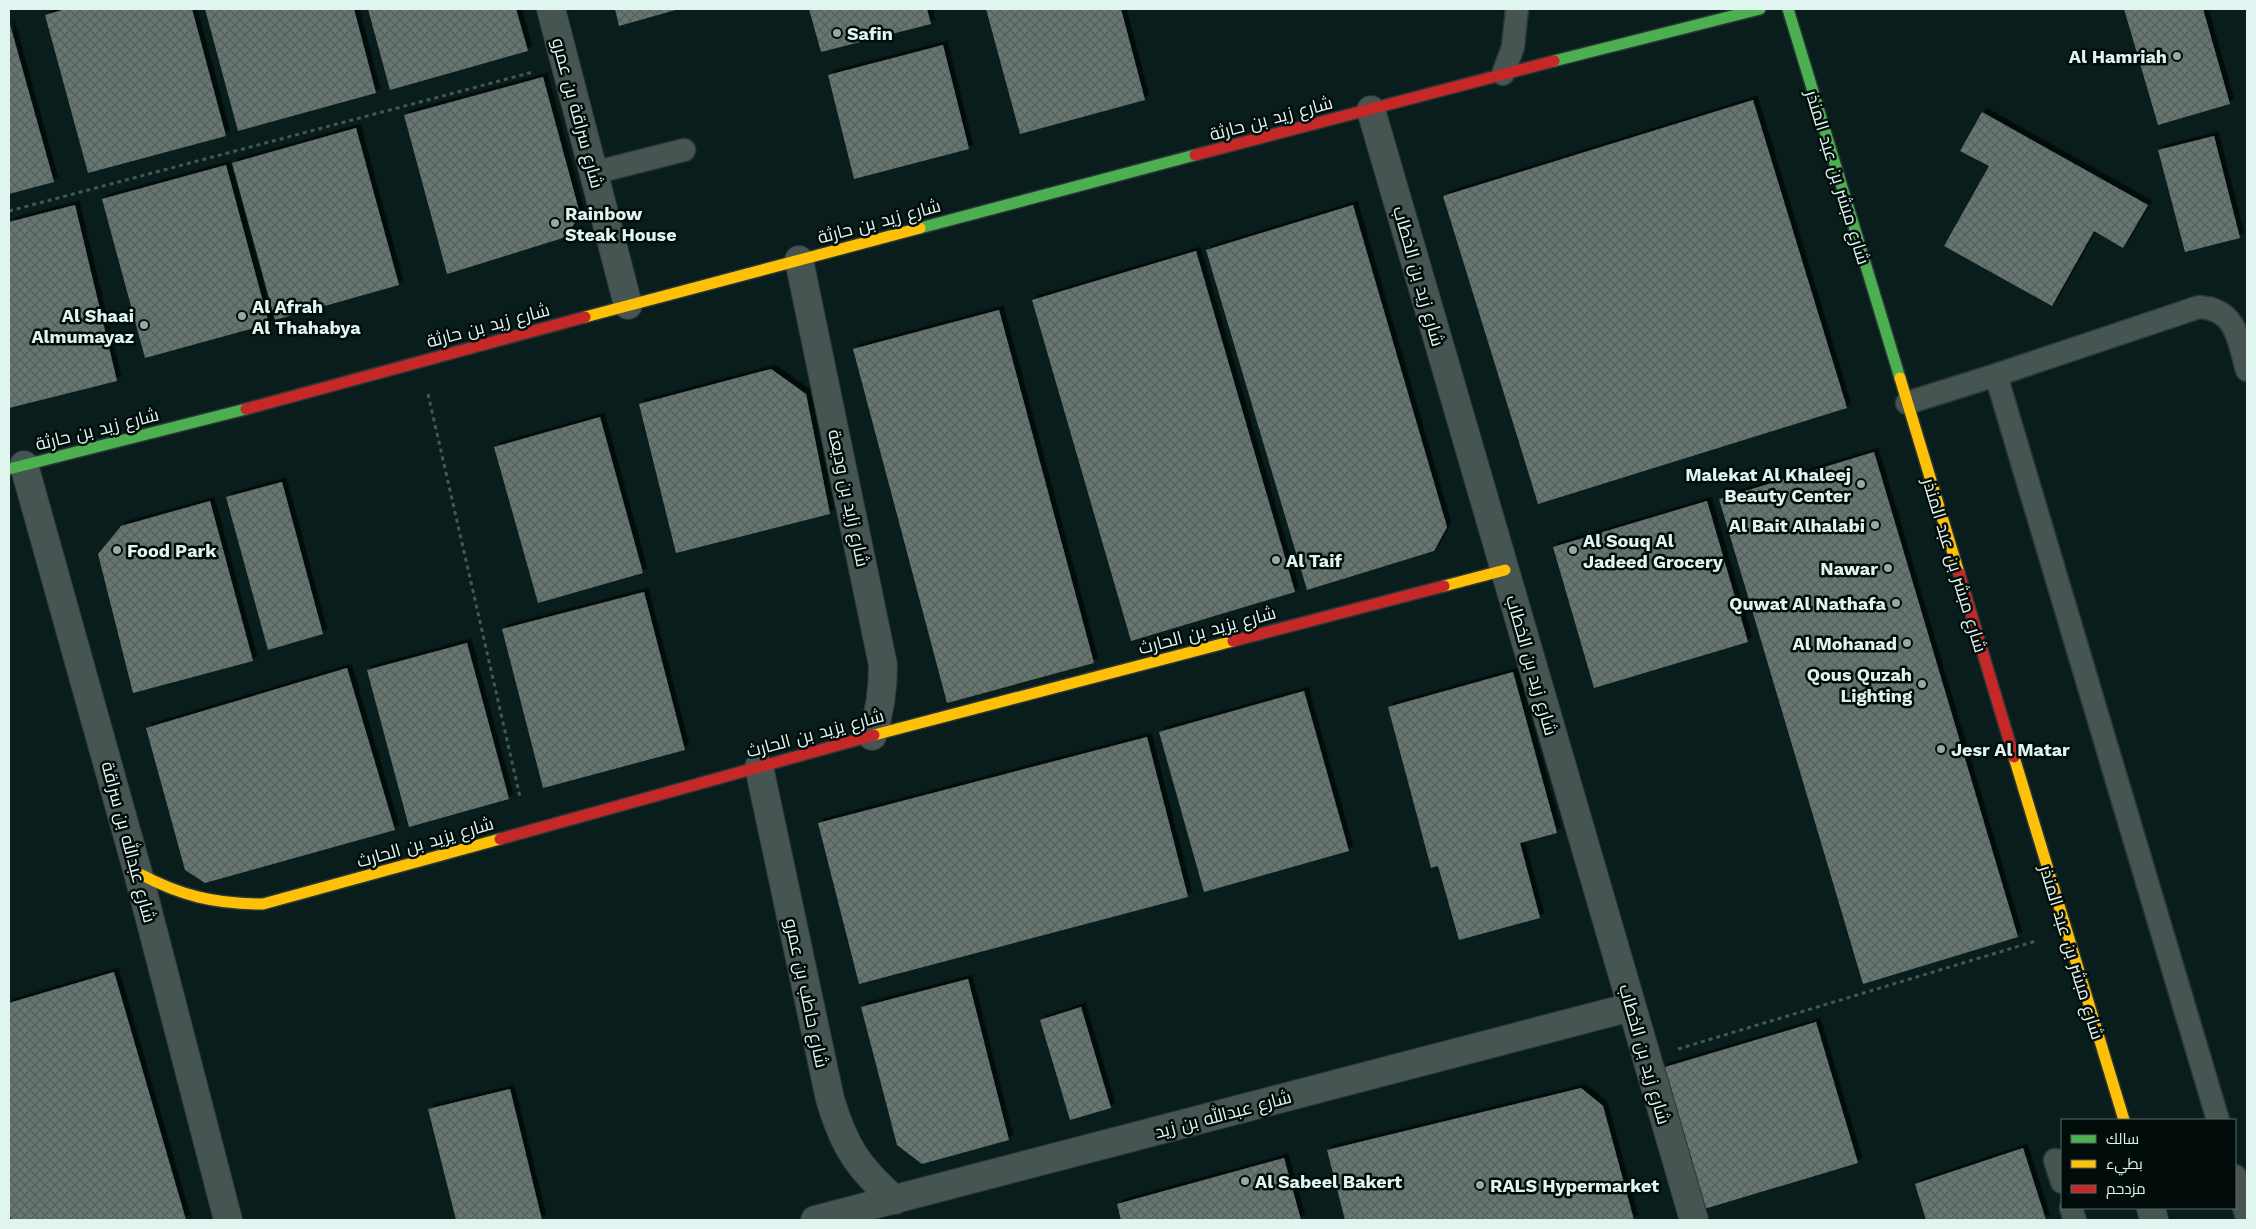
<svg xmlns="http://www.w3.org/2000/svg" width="2256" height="1229" viewBox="0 0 2256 1229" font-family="'Work Sans',Cairo,sans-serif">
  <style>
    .building { fill: url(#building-cross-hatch); filter: url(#shadow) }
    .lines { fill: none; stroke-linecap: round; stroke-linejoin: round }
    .lane-casing { stroke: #2a3736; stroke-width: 25 }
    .street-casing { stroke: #2a3736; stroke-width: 30 }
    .fast-casing { stroke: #2a3736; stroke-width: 14 }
    .slow-casing { stroke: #2a3736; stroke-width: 14 }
    .jam-casing { stroke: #2a3736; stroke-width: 14 }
    .path { stroke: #475553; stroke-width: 3; stroke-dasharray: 4 4; stroke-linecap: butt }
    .lane { stroke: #465452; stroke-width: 22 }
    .street { stroke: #465452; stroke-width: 28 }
    .fast { stroke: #4caf50; stroke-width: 11 }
    .slow { stroke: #ffc107; stroke-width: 11 }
    .jam { stroke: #c62828; stroke-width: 11 }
    .poi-dot { fill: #95aaa6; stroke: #020d0b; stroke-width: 2 }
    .labels { text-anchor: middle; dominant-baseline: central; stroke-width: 5; stroke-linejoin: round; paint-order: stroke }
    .poi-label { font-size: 18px; font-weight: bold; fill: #e0f5f0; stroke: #020d0b; text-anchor: start }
    .street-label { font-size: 18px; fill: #e0f5f0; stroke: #020d0b }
  </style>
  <defs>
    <pattern id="building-cross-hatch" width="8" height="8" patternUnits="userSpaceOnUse" patternTransform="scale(1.25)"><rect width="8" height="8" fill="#677671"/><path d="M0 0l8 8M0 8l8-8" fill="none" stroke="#55605c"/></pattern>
    <filter id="shadow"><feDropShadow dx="4.5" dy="-4.5" stdDeviation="0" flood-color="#0009"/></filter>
  </defs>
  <rect width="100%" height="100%" fill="#091e1c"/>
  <path class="building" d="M66,9H192L226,136L88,173L45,15Z
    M205,9H354L376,93L238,131Z
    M368,9H516L528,51L390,90Z
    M615,9H679L619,26Z
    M809,9H927L931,24L821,52Z
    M986,9H1121L1145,100L1020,134Z
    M2124,9H2203L2230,104L2158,125Z
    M9,21L54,182L9,194Z
    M943,45L969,149L854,179L828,75Z
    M543,77L580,214L566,237L447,274L404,115Z
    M1753,100L1847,408L1538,504L1443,196Z
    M1982,112L2148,205L2123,248L2094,231L2052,306L1944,246L1989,166L1960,151Z
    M356,128L399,285L275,320L232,163Z
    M2214,136L2240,238L2185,252L2158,150Z
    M226,165L269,324L145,358L102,199Z
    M75,205L117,381L9,408V222Z
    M1353,205L1447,527L1434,551L1307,590L1206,250Z
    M1196,251L1295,592L1131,641L1032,300Z
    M999,310L1094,663L947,703L853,349Z
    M771,369L806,394L830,514L676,553L639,404Z
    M600,417L643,573L538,603L494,447Z
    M1874,452L2018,937L1863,984L1719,499Z
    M282,482L323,634L268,650L226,497Z
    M210,501L253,661L133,693L98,554L121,526Z
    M1707,501L1748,642L1594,688L1553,547Z
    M644,592L685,750L543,788L502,629Z
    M467,643L509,799L409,827L367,670Z
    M347,668L395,830L205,883L185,870L146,728Z
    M1513,672L1557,833L1520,843L1540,918L1459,940L1438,866L1431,868L1388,707Z
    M1304,691L1349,851L1204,892L1159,732Z
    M1147,737L1188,897L859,984L818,823Z
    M114,972L186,1220H11L9,1211V1003Z
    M968,979L1009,1140L922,1164L897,1145L861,1007Z
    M1081,1007L1111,1108L1070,1120L1040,1020Z
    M1816,1022L1858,1163L1704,1209L1662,1068Z
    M1581,1088L1603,1106L1634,1220H1345L1327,1150Z
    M510,1089L542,1220H456L428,1109Z
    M2023,1148L2046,1220H1926L1915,1184Z
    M1284,1158L1301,1220H1121L1117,1204Z"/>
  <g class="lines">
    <g class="lane-casing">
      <path id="lane" d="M1503,74L1513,47L1517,9
        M593,173L684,150
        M1996,375L2218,1120
        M1907,403L1996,375L2199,307C2237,309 2238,340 2247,370
        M2055,1160L2062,1182
        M2235,1176L2247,1218
        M2071,1208L2075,1220"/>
    </g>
    <g class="street-casing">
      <path id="street" d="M551,9L628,305
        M1371,110L1694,1220
        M799,260L883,665C883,690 880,712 872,736
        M24,465L138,873L228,1220
        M759,767L830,1099C844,1146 858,1168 895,1200
        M2151,1208L2154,1220
        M815,1220L1631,1007"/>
    </g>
    <g class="fast-casing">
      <path id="fast" d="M1788,9L1900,378
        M1554,61L1760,9
        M920,228L1195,155
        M9,469L246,409"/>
    </g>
    <g class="slow-casing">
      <path id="slow" d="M585,317L920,228
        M1900,378L1959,573
        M1444,586L1505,570
        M874,735L1233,641
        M2014,757L2124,1120
        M138,873C181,896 215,904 263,904L500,839"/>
    </g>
    <g class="jam-casing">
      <path id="jam" d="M1195,155L1554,61
        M246,409L585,317
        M1959,573L2014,757
        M1233,641L1444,586
        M500,839L874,735"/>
    </g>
    <path class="path" d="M9,211L533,72
      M428,394L520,797
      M1678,1049L2036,941"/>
    <use href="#lane" class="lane"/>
    <use href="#street" class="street"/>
    <use href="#fast" class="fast"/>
    <use href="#slow" class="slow"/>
    <use href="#jam" class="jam"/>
  </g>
  <g class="poi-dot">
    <circle cx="837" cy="33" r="5"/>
    <circle cx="2177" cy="56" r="5"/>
    <circle cx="555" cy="223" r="5"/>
    <circle cx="242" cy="316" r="5"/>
    <circle cx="144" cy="325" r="5"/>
    <circle cx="1861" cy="484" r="5"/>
    <circle cx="1875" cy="525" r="5"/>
    <circle cx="117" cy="550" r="5"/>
    <circle cx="1573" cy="550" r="5"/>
    <circle cx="1276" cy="560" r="5"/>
    <circle cx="1888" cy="568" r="5"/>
    <circle cx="1896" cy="603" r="5"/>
    <circle cx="1907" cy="643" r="5"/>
    <circle cx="1922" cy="684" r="5"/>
    <circle cx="1941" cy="749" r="5"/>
    <circle cx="1245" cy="1181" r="5"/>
    <circle cx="1480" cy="1185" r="5"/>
  </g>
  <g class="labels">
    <g class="poi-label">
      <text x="847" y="33">Safin</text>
      <text x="2167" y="56" text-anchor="end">Al Hamriah</text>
      <text x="565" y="213">Rainbow<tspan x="565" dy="21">Steak House</tspan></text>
      <text x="252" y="306">Al Afrah<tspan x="252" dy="21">Al Thahabya</tspan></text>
      <text x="134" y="315" text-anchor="end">Al Shaai<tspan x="134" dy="21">Almumayaz</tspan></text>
      <text x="1851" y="474" text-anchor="end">Malekat Al Khaleej<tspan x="1851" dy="21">Beauty Center</tspan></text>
      <text x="1865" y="525" text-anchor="end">Al Bait Alhalabi</text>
      <text x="1583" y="540">Al Souq Al<tspan x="1583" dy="21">Jadeed Grocery</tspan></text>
      <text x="127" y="550">Food Park</text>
      <text x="1286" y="560">Al Taif</text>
      <text x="1878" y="568" text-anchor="end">Nawar</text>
      <text x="1886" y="603" text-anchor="end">Quwat Al Nathafa</text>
      <text x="1897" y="643" text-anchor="end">Al Mohanad</text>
      <text x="1912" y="674" text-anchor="end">Qous Quzah<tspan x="1912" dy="21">Lighting</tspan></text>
      <text x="1951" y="749">Jesr Al Matar</text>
      <text x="1255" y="1181">Al Sabeel Bakert</text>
      <text x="1490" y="1185">RALS Hypermarket</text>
    </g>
    <g class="street-label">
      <text transform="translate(578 113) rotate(75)">شارع سراقة بن عمرو</text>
      <text transform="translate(1271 118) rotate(-15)">شارع زيد بن حارثة</text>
      <text transform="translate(1838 177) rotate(73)">شارع مبشر بن عبد المنذر</text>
      <text transform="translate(879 221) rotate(-15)">شارع زيد بن حارثة</text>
      <text transform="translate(1419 276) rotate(74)">شارع زيد بن الخطاب</text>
      <text transform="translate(488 325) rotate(-15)">شارع زيد بن حارثة</text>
      <text transform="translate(97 429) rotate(-14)">شارع زيد بن حارثة</text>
      <text transform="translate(849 498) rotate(78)">شارع زايد بن وديعة</text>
      <text transform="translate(1955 565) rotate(73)">شارع مبشر بن عبد المنذر</text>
      <text transform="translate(1207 630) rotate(-15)">شارع يزيد بن الحارث</text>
      <text transform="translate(1532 665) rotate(74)">شارع زيد بن الخطاب</text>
      <text transform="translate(815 733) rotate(-15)">شارع يزيد بن الحارث</text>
      <text transform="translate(129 842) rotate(75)">شارع عبدالله بن سراقة</text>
      <text transform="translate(425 842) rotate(-16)">شارع يزيد بن الحارث</text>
      <text transform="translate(2072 952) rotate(73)">شارع مبشر بن عبد المنذر</text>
      <text transform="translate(807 993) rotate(78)">شارع حاطب بن عمرو</text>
      <text transform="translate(1645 1054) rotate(74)">شارع زيد بن الخطاب</text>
      <text transform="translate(1223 1114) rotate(-15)">شارع عبدالله بن زيد</text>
    </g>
  </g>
  <rect width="2256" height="1229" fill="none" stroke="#e0f5f0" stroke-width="20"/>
  <rect x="2061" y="1119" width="175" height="90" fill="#020d0b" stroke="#5b6a67"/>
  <rect x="2071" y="1135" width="25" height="8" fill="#4caf50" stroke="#5b6a67"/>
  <text x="2106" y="1144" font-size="15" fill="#e0f5f0">سالك</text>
  <rect x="2071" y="1160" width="25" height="8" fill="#ffc107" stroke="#5b6a67"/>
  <text x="2106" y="1169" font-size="15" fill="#e0f5f0">بطيء</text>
  <rect x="2071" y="1185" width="25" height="8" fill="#c62828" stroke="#5b6a67"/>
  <text x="2106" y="1194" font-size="15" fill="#e0f5f0">مزدحم</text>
</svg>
